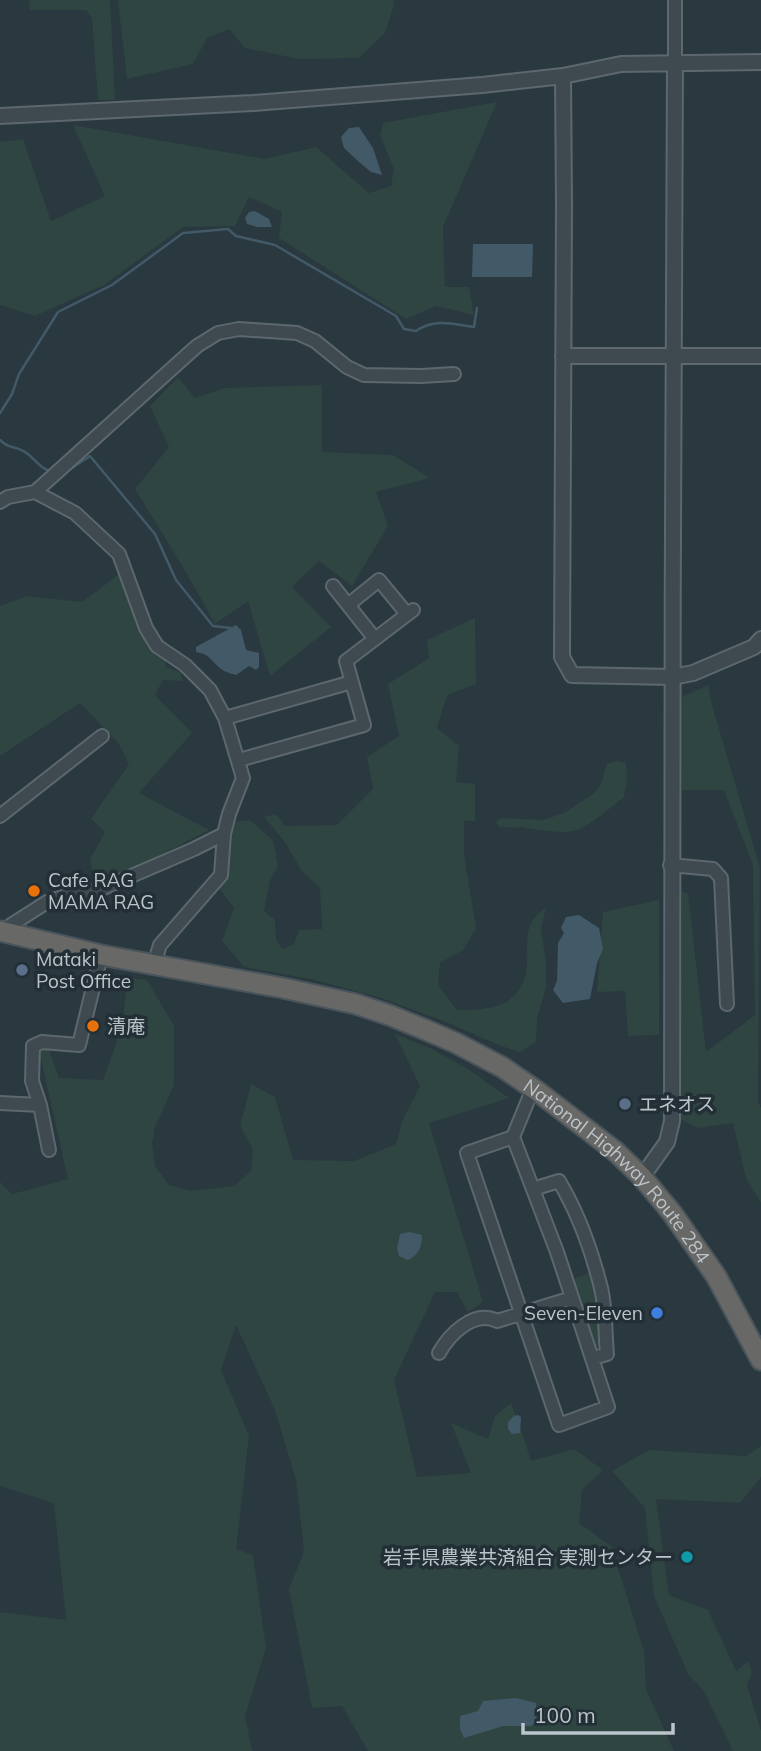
<svg xmlns="http://www.w3.org/2000/svg" width="761" height="1751" viewBox="0 0 761 1751" font-family="Mulish,'Noto Sans JP',sans-serif">
  <style>
    .green { fill: #2f4541 }
    .water { fill: #425a67 }
    .lines { fill: none; stroke-linecap: round; stroke-linejoin: round }
    .stream { stroke: #425a67; stroke-width: 2.5 }
    .minor-casing { stroke: #5c676e; stroke-width: 16 }
    .tertiary-casing { stroke: #5c676e; stroke-width: 18 }
    .trunk-casing { stroke: #49545b; stroke-width: 23 }
    .minor { stroke: #3e4a50; stroke-width: 12 }
    .tertiary { stroke: #3e4a50; stroke-width: 14 }
    .trunk { stroke: #686866; stroke-width: 19 }
    .food-dot { fill: #e8710a; stroke: #232f36; stroke-width: 2.5 }
    .service-dot { fill: #5c6f8a; stroke: #232f36; stroke-width: 2.5 }
    .shop-dot { fill: #3f7fe0; stroke: #232f36; stroke-width: 2.5 }
    .culture-dot { fill: #0f9aa8; stroke: #232f36; stroke-width: 2.5 }
    .labels { text-anchor: middle; dominant-baseline: central; stroke-width: 7; stroke-linejoin: round; paint-order: stroke }
    .poi-label { font-size: 19px; fill: #bbc4ca; stroke: #232f36; text-anchor: start }
    .street-label { font-size: 19px; fill: #bbc4ca; stroke: #232f36 }
  </style>
  <rect width="100%" height="100%" fill="#2a3840"/>
  <path class="green" d="M29,0H110L115,100H98L92,18L86,10H30Z
    M118,0H393L394,5L385,33L359,58L299,59L245,48L229,29L207,38L193,64L127,79Z
    M497,102L443,227L445,287H469L474,315L436,306L406,319L279,238L282,212L249,197L235,226L183,227L104,285L35,316L0,305V142L23,139L51,221L105,196L73,125L265,159L316,147L369,193L391,186L394,169L380,135L383,123Z
    M178,377L195,398L225,388L322,385V452L393,455L430,478L376,492L388,526L352,586L319,561L292,587L331,627L270,676L248,601L215,624L183,567L135,489L169,447L150,406Z
    M118,575L131,594L165,658L166,667L180,672L183,681L163,680L155,695L192,733L139,793L209,830L96,888L90,859L105,832L91,819L129,764L119,744L80,703L0,756V606L27,596L82,602Z
    M475,618L476,684L447,695L437,728L459,746L456,782L475,784V821H464V854L476,928L463,950L440,963L438,985L457,1010C493,1011 526,1005 527,961C528,939 523,922 546,908L541,929L546,963V988L537,1018L536,1042L520,1052L501,1046L446,1022L378,997L315,980L244,967L222,941L234,908L219,888L233,822L250,820L273,840L278,866L270,880L264,911L275,920L276,940L283,949L294,944L299,930L322,929L320,888L302,871L284,841L264,817L276,814L285,826L337,825L373,789L367,757L399,736L388,684L429,658L427,640Z
    M708,685L712,705L760,868L758,1102L761,1108V1203L746,1178L733,1123L698,1128L680,1119L682,892L688,893L706,1052L755,1015L753,865L724,790H682V697Z
    M617,761L626,763L627,778L624,797C613,806 589,826 577,830C559,835 538,829 520,827L515,828L500,827L496,823L501,818L543,820L564,813L593,794L600,786L607,764Z
    M659,900V1035L628,1036L625,991L597,992L603,912Z
    M133,978L147,980L174,1026V1085L155,1127L152,1144L155,1166L169,1185L191,1191L234,1186L251,1171L253,1149L240,1126L251,1084L275,1097L293,1160L354,1161L396,1144L403,1119L420,1086L395,1034L432,1049L468,1069L509,1098L429,1123L483,1302L468,1312L457,1292H435L394,1380L417,1477L471,1473L451,1423L488,1439L495,1416L511,1403L522,1432L531,1461L574,1449L603,1470L582,1490L579,1523L611,1546L644,1651L646,1689L674,1751H368L342,1706L312,1708L289,1589L304,1551L296,1480L275,1410L236,1325L221,1370L249,1436L236,1549L253,1555L266,1648L245,1716L252,1751H0V1612L66,1620L54,1503L0,1486V1182L12,1194L68,1179L37,1041L49,1050L59,1078L103,1080L122,1028L126,992Z
    M589,1273L597,1296L599,1346L593,1348L570,1280Z
    M761,1446V1477L740,1503L656,1499L669,1595L708,1610L736,1671L748,1661L752,1672L747,1685L761,1731V1751H733L704,1691L688,1674L654,1596L645,1508L612,1471L649,1450L746,1456Z"/>
  <path class="water" d="M359,127L373,148L382,175L371,172L359,162L344,148L341,137L349,128Z
    M255,211L269,219L272,227H257L247,224L245,218L249,212Z
    M473,244H533L532,277H472Z
    M236,625L241,630L246,650L259,653V667L256,670L249,666L236,675C230,673 224,672 220,668C210,660 210,654 196,652V647Z
    M579,915L599,928L603,949L597,963L590,999L563,1003L553,990L557,981L558,943L564,933L561,928L566,917Z
    M409,1232L422,1235C422,1246 419,1255 408,1260L399,1256L397,1248L400,1234Z
    M518,1415L521,1417L520,1433L512,1434L508,1429V1422L514,1416Z
    M516,1698L536,1703V1721L531,1726H503L464,1738L460,1729V1716L478,1711L483,1701Z"/>
  <g class="lines">
    <path class="stream" d="M0,413L12,394L19,374L58,312L112,285L183,233L228,229L236,236L275,245L396,316L404,329L416,331C435,318 453,324 474,327L477,308
      M0,440C9,449 11,445 21,450C33,454 37,468 50,471
      M63,474L90,456L155,534L176,580L213,626L231,628"/>
    <g class="minor-casing">
      <path id="minor" d="M675,63V0
        M35,492L197,346L218,333L239,329L297,333L315,341L347,367L364,375L421,376L454,374
        M0,502L8,497L35,492L75,513L119,554L146,628L157,646L185,665L210,690L225,718L243,778L229,814L224,834L221,875L160,945L154,964
        M333,586L375,639
        M348,605L379,580L407,614
        M225,718L352,682
        M239,760L364,725L346,661L413,610
        M0,816L102,736
        M670,865L713,869L721,878L727,1004
        M2,932L11,925L47,902L74,893L99,890L194,849L224,834
        M0,1103L40,1105L32,1081L33,1046L42,1042L79,1045L101,955
        M40,1105L49,1150
        M513,1137L467,1153L559,1425L608,1407L557,1252L513,1137L529,1098L537,1091
        M533,1189L559,1181C578,1213 592,1252 601,1288C606,1309 605,1333 607,1354L593,1358
        M439,1353C449,1335 474,1309 497,1321L572,1298"/>
    </g>
    <g class="tertiary-casing">
      <path id="tertiary" d="M761,62L621,64L563,76L564,205L562,657L572,675L672,677L693,673L754,647L761,639
        M0,116L253,103L482,85L563,76
        M563,356H761
        M642,1177L667,1142L672,1121C670,768 675,416 675,63"/>
    </g>
    <g class="trunk-casing">
      <g id="trunk">
        <path id="s1" d="M0,931L101,955L283,988L356,1004L389,1015L426,1030L456,1043L502,1067L537,1091L615,1151L642,1177L672,1213L716,1276L761,1360"/>
      </g>
    </g>
    <use href="#minor" class="minor"/>
    <use href="#tertiary" class="tertiary"/>
    <use href="#trunk" class="trunk"/>
  </g>
  <g class="food-dot">
    <circle cx="34" cy="891" r="7"/>
    <circle cx="93" cy="1026" r="7"/>
  </g>
  <g class="service-dot">
    <circle cx="22" cy="970" r="7"/>
    <circle cx="625" cy="1104" r="7"/>
  </g>
  <circle class="shop-dot" cx="657" cy="1313" r="7"/>
  <circle class="culture-dot" cx="687" cy="1557" r="7"/>
  <g class="labels">
    <g class="poi-label">
      <text x="48" y="880">Cafe RAG<tspan x="48" dy="22">MAMA RAG</tspan></text>
      <text x="36" y="959">Mataki<tspan x="36" dy="22">Post Office</tspan></text>
      <text x="107" y="1026">清庵</text>
      <text x="639" y="1104">エネオス</text>
      <text x="643" y="1313" text-anchor="end">Seven-Eleven</text>
      <text x="673" y="1557" text-anchor="end">岩手県農業共済組合 実測センター</text>
    </g>
    <g class="street-label">
      <text stroke="none"><textPath href="#s1" startOffset="679">National Highway Route 284</textPath></text>
    </g>
  </g>
  <path d="M523 1723v10h150v-10" fill="none" stroke="#bbc4ca" stroke-width="3.5"/>
  <text x="534" y="1723" font-size="21" fill="#bbc4ca" stroke="#232f36" stroke-width="5" paint-order="stroke">100 m</text>
</svg>
